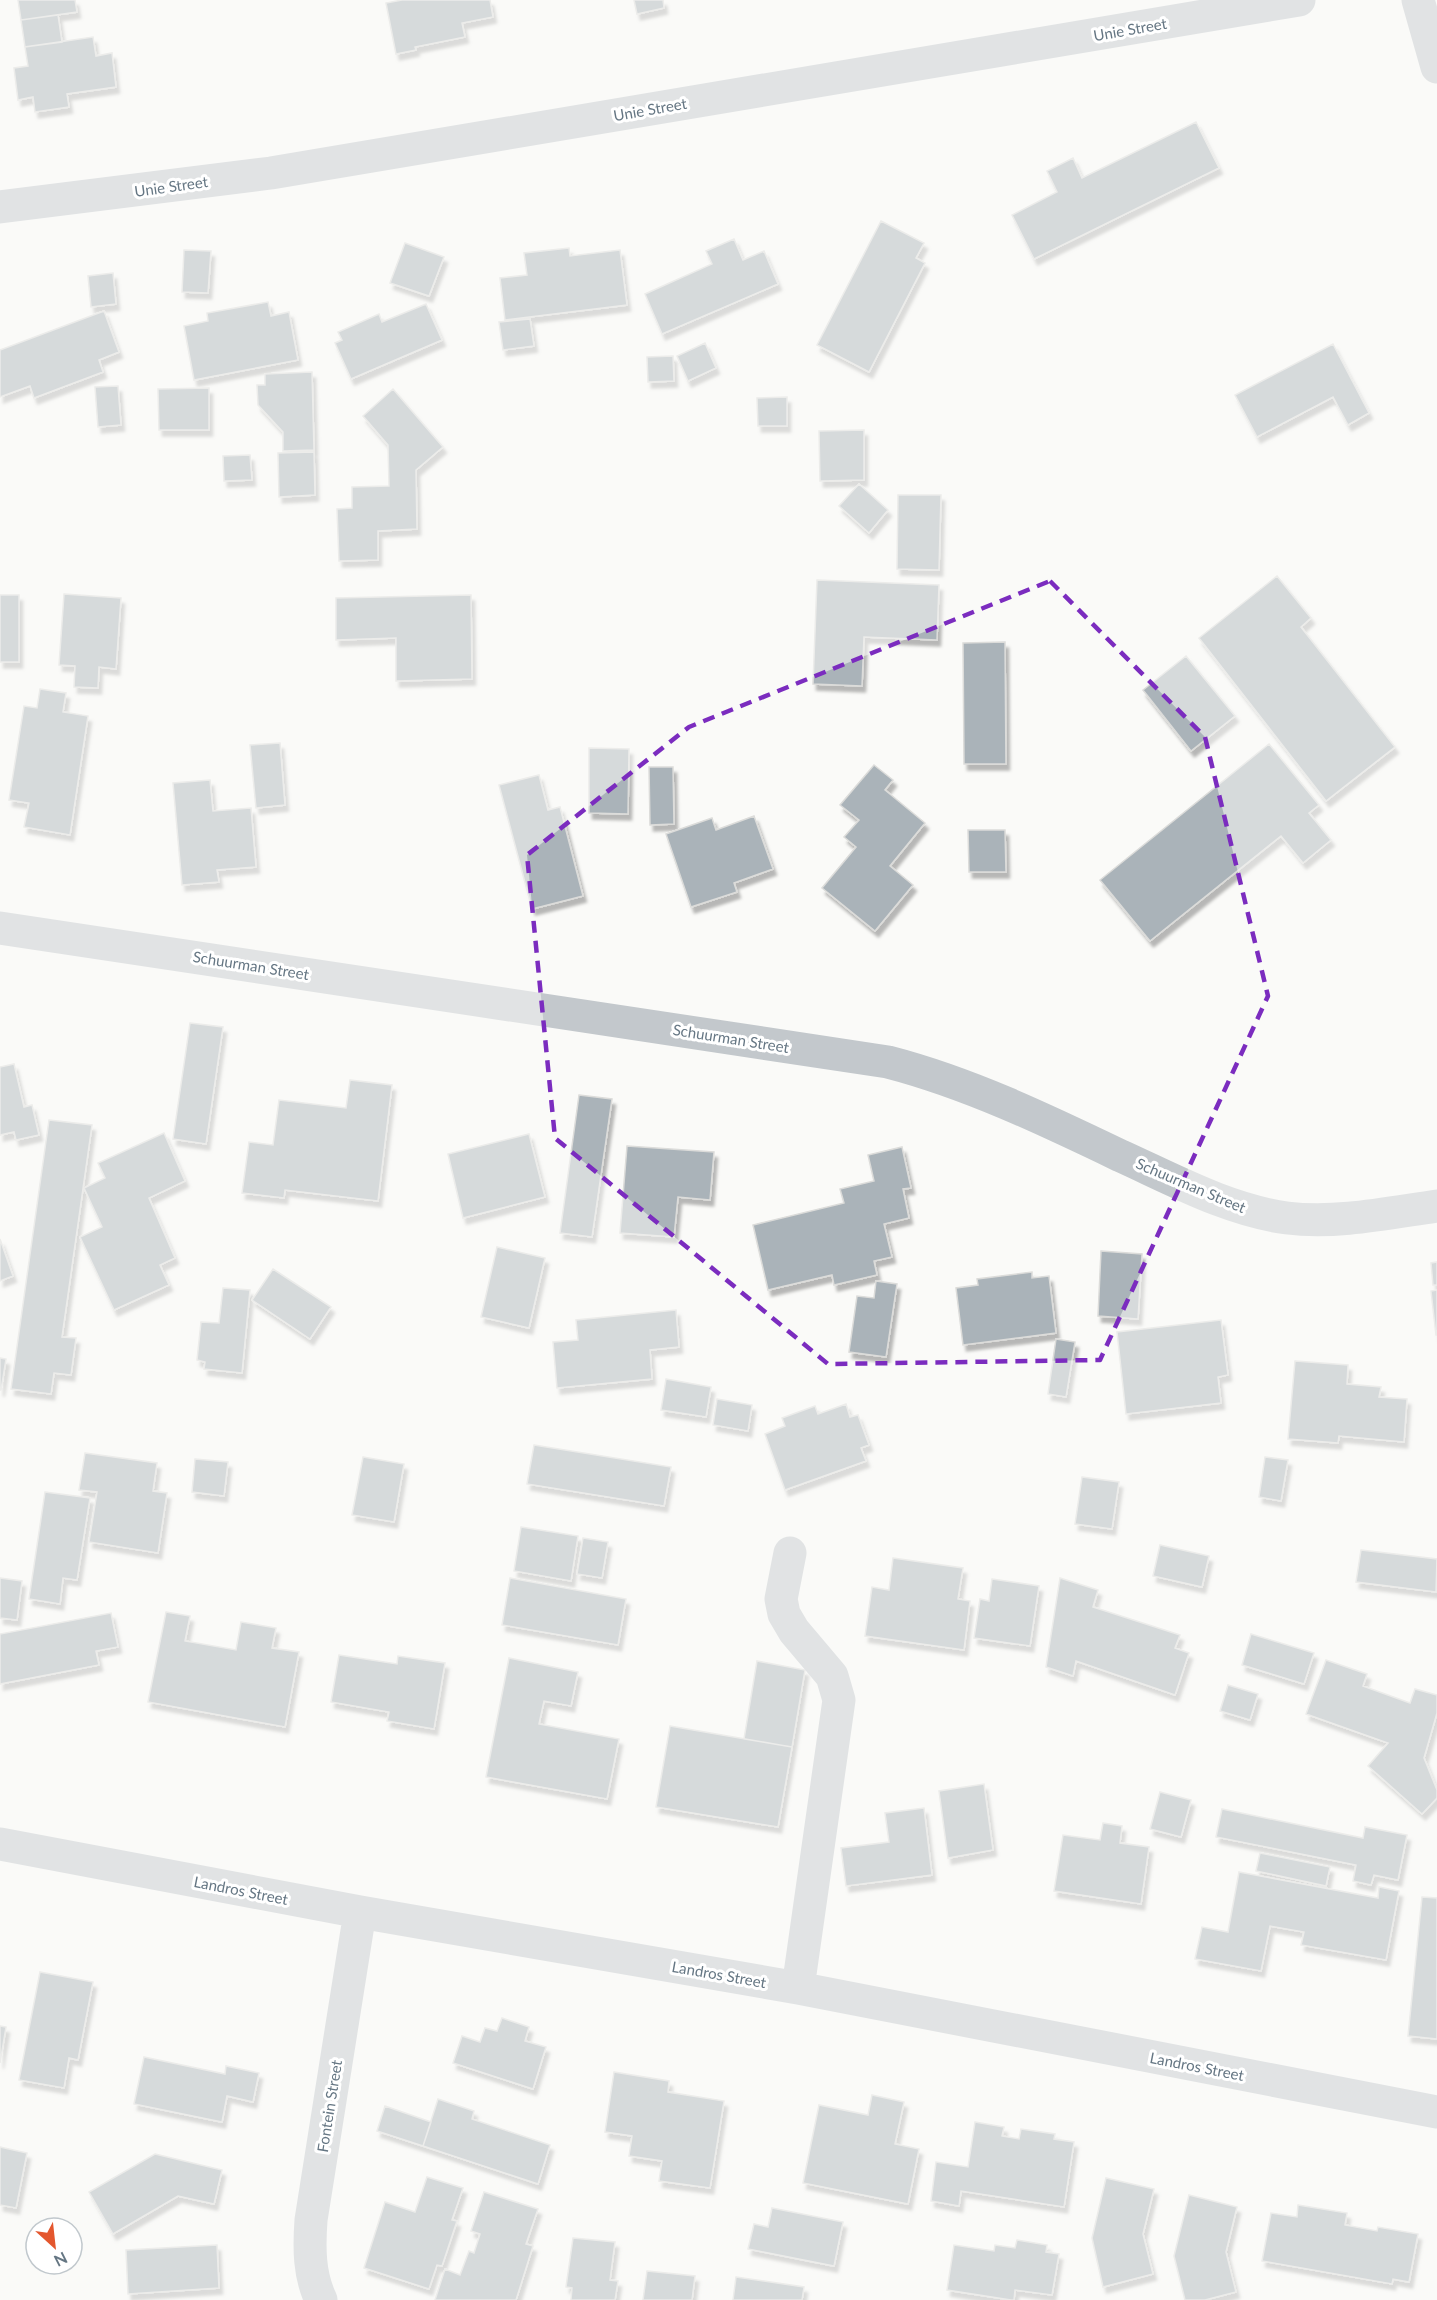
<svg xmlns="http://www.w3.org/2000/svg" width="1437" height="2300" viewBox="0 0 1437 2300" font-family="Lato,sans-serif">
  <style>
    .building { fill: #aab3b9; stroke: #dcdcda; stroke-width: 1.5; filter: url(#shadow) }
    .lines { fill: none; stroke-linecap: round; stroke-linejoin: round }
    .minor { stroke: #c3c8cc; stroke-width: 33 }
    .marked { fill: none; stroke: #7b2cbf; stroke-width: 4.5; stroke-dasharray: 12 8; stroke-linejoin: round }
    .labels { text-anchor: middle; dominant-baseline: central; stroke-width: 6; stroke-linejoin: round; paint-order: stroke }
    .street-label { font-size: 15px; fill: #657683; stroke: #fff }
  </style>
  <defs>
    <filter id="shadow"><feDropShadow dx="3.5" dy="6" stdDeviation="1.5" flood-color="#0004"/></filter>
  </defs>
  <rect width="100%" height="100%" fill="#fafaf8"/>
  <path class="building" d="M18,0H75L77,12L21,20Z
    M402,0H490L493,17L462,23L465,37L415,47L416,50L396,54L386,3Z
    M634,0H663L664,8L637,14Z
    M58,15L62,42L25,47L21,20Z
    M93,37L96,56L112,53L116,87L67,94L69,107L35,112L33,97L18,100L14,68L28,66L25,47Z
    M1196,122L1219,168L1034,259L1012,215L1057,192L1047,171L1073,158L1082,178Z
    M881,221L924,243L916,258L925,263L869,372L817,345Z
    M734,239L743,260L764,251L778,284L662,334L645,294L712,264L706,251Z
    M405,243L444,257L429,296L390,283Z
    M569,248L570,256L620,250L627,305L505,320L500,278L527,275L524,253Z
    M184,250L211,251L208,293L182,292Z
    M113,273L116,304L91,307L88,276Z
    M268,302L271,316L289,312L298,360L194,380L184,326L208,321L207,313Z
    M426,304L442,340L351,379L335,343L342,340L338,332L379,314L382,322Z
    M104,311L119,352L99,360L103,372L34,398L30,386L0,397V350Z
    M530,319L534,346L503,350L499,322Z
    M705,343L716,368L688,381L677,356Z
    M1333,344L1369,413L1348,425L1333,397L1257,437L1235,395Z
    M673,356L674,381L648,382L647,357Z
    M312,372L314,450L283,451V432L258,405L257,385H265V374Z
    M118,386L121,425L98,427L95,387Z
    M209,388V430H159L158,389Z
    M393,389L443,447L416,470L417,529L378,531V560L339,561L337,509L352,508V487L389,486L388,445L363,416Z
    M787,397V426H758L757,398Z
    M864,430V480L820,481L819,431Z
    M314,452L315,495L279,497L278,453Z
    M250,455L252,480L224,481L223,456Z
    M859,484L888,510L869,533L839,506Z
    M898,495H941L939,570L897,569Z
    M1277,576L1311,618L1301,627L1395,747L1326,801L1199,638Z
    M817,580L939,585L937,640L864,637L862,686L813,684Z
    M64,594L121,598L116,669L99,667L98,688L74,687L75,666L59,665Z
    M0,595H19V662H0Z
    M471,595L472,679L396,681V638L336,640V598Z
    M1005,642L1006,764H964L963,643Z
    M1186,656L1235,716L1191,751L1143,690Z
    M40,689L66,693L63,712L88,716L70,835L24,827L29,803L9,800L24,706L37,708Z
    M280,743L285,805L256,808L250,745Z
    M1269,744L1319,805L1309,813L1331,840L1303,863L1281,836L1150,941L1100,880Z
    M589,748L629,749L628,814L589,813Z
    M874,765L893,780L885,790L925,823L890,866L913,885L875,931L822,888L856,847L844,837L859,820L840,805Z
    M649,767H673L674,824L650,825Z
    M539,775L548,810L560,807L583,896L532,909L499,785Z
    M210,780L213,811L251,808L256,867L217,870L219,882L182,885L173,783Z
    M754,816L773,869L734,883L737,892L691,907L666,834L712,818L716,830Z
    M968,830H1005L1006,872H969Z
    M190,1023L223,1027L206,1144L173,1139Z
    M14,1064L24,1107L32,1105L39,1135L16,1140L14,1132L0,1135V1067Z
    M350,1080L392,1085L378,1201L285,1190L284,1198L242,1193L249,1142L273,1145L279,1100L346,1108Z
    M579,1095L612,1099L592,1237L560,1233Z
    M49,1120L92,1125L62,1337L76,1338L71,1375L54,1373L51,1394L11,1389Z
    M164,1133L185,1181L149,1198L175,1258L160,1265L169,1285L114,1310L80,1237L102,1227L84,1188L105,1178L98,1163Z
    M529,1134L545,1197L463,1218L448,1154Z
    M627,1146L714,1152L710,1200L678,1197L674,1237L620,1233Z
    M902,1147L911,1188L903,1189L909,1218L884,1224L892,1257L874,1261L877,1275L834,1285L832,1275L768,1290L753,1225L844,1203L840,1189L874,1181L868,1155Z
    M0,1239L13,1276L0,1281Z
    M497,1247L545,1258L529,1328L481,1317Z
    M1101,1251L1142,1254L1138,1319L1098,1316Z
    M1437,1262V1285H1433L1431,1263Z
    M273,1269L331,1307L310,1339L252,1300Z
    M1032,1272V1278L1049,1276L1056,1333L963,1345L956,1288L978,1285L977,1279Z
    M876,1281L897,1284L886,1357L849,1352L857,1296L874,1298Z
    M223,1288L250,1290L242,1373L204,1369L205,1362L197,1360L201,1322L219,1323Z
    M1437,1290V1335H1436L1431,1291Z
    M676,1310L679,1347L650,1350L652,1379L557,1388L553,1342L578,1340L576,1320Z
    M1221,1320L1228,1375L1218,1377L1221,1403L1126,1414L1117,1332Z
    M1056,1339L1075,1342L1066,1397L1048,1394Z
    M0,1358L6,1359L1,1390H0Z
    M1295,1361L1348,1365L1347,1384L1381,1387L1379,1397L1407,1399L1404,1442L1339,1436L1338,1443L1288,1439Z
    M666,1379L711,1387L706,1417L661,1410Z
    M717,1399L752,1405L748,1431L713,1425Z
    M846,1404L850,1417L858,1415L869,1445L861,1448L866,1461L785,1490L765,1434L785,1426L782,1418L815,1406L818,1414Z
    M534,1445L671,1467L664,1506L527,1484Z
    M85,1453L157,1463L153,1491L167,1493L158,1553L89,1542L97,1492L79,1490Z
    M363,1457L404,1464L394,1522L352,1515Z
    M1265,1457L1288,1460L1281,1501L1259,1497Z
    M195,1459L228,1462L224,1496L192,1492Z
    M1082,1477L1119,1482L1112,1529L1075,1524Z
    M45,1492L90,1498L77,1580L63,1578L60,1604L29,1599Z
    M521,1527L578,1536L571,1581L514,1571Z
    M583,1538L608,1542L602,1578L577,1574Z
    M1160,1545L1209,1556L1202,1587L1153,1576Z
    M1361,1550L1437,1559L1436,1592L1356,1582Z
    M893,1558L963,1568L958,1599L970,1601L964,1650L865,1636L872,1587L889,1590Z
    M0,1578L22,1581L17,1620L0,1618Z
    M510,1578L626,1599L618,1645L502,1625Z
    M1060,1578L1098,1590L1093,1607L1180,1635L1175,1648L1189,1653L1175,1695L1076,1661L1073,1676L1046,1667Z
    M992,1579L1039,1586L1030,1646L974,1638L980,1599L989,1601Z
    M166,1612L190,1616L185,1641L236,1650L241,1622L276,1628L272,1648L299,1652L285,1727L148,1702Z
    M111,1613L118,1647L96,1651L99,1665L0,1684V1634Z
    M1251,1634L1314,1653L1304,1684L1242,1665Z
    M339,1655L397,1664L398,1656L445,1663L434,1729L387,1721L389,1712L331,1702Z
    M509,1658L578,1672L571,1706L544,1701L539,1724L619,1739L607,1799L486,1777Z
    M1326,1660L1367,1674L1363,1686L1410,1703L1415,1689L1437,1695V1713L1424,1758L1437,1790V1798L1422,1814L1368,1766L1388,1743L1306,1714Z
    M757,1661L805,1670L792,1747L744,1739Z
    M1228,1685L1258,1694L1250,1720L1220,1711Z
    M670,1726L792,1747L778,1827L656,1807Z
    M984,1784L993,1850L948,1858L939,1791Z
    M1160,1792L1191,1800L1181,1837L1150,1829Z
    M924,1808L932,1875L846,1886L841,1848L889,1842L885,1813Z
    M1222,1809L1363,1838L1365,1827L1407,1835L1398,1880L1374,1875L1371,1885L1353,1881L1356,1865L1216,1837Z
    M1103,1823L1122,1826L1120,1843L1149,1847L1141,1904L1054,1891L1063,1835L1100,1840Z
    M1260,1853L1330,1867L1326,1886L1256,1871Z
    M1239,1872L1378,1898L1379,1887L1399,1891L1386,1960L1301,1945L1304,1932L1270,1926L1261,1971L1195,1959L1202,1927L1228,1932Z
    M1422,1897L1437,1898V2039L1408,2036Z
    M40,1972L93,1982L78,2060L69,2058L64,2088L19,2080Z
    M502,2018L529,2027L525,2041L546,2047L533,2089L453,2063L462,2036L480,2042L485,2028L497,2031Z
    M0,2026L6,2027L0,2063Z
    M144,2057L225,2074L226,2066L259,2073L253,2102L227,2096L222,2122L134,2104Z
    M614,2072L669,2081L668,2092L724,2101L710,2188L659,2181L662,2161L629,2156L632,2136L605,2132Z
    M872,2095L904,2102L895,2144L919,2149L908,2204L803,2183L819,2105L868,2115Z
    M438,2099L474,2111L472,2119L550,2145L538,2184L423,2146Z
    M385,2106L431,2122L423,2146L377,2131Z
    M975,2122L1004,2127L1002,2136L1019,2139L1021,2129L1055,2134L1054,2139L1074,2142L1064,2207L961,2191L959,2206L931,2201L936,2162L968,2167Z
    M0,2147L27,2153L16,2208L0,2205Z
    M155,2154L222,2170L214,2204L178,2196L113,2234L89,2192Z
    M427,2177L463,2188L452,2220L457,2221L442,2266L437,2265L429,2289L364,2268L385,2202L415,2212Z
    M1106,2178L1154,2189L1143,2234L1153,2274L1103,2287L1092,2238Z
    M484,2192L538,2209L526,2244L533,2246L516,2300H435L445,2269L460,2275L469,2251L474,2253L480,2234L471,2231Z
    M1189,2195L1237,2207L1226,2252L1236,2292L1205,2300H1185L1174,2256Z
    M1298,2205L1347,2213L1345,2225L1377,2231L1378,2227L1418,2234L1409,2282L1393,2279L1392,2284L1262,2261L1271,2213L1297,2217Z
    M772,2208L843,2222L834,2266L748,2249L754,2224L768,2227Z
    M573,2238L615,2242L610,2280L618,2281L615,2300H571L572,2288L566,2287Z
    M1017,2240L1047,2245L1046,2252L1059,2254L1052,2295L1015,2290L1014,2300H1011L947,2290L954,2245L994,2251L995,2245L1015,2248Z
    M217,2245L219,2288L128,2294L126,2250Z
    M647,2271L695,2276L692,2300H643Z
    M736,2277L804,2287L802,2300H733Z"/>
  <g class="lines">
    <path class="minor" d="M1418,0L1437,67
      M0,207L271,173L1299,0
      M0,928L888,1062C969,1083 1046,1120 1121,1156C1174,1180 1228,1210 1287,1218C1337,1224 1388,1213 1437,1206
      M790,1553L781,1599L784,1614L794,1631L832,1676L839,1700L798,1988
      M0,1844L360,1912L798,1988L1437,2112
      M321,2300C309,2275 309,2248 311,2220L360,1912"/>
  </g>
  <path d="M0 0H1437V2300H0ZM1050,581L1205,737L1268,996L1100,1360L828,1364L555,1138L527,855L689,727Z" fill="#fafaf8" fill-opacity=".55" fill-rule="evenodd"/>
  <path class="marked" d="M1050,581L1205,737L1268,996L1100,1360L828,1364L555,1138L527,855L689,727Z"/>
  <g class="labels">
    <g class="street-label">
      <text transform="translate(1130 29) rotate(-10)">Unie Street</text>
      <text transform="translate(650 109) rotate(-10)">Unie Street</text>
      <text transform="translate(171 186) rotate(-8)">Unie Street</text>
      <text transform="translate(251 965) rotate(9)">Schuurman Street</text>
      <text transform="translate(731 1038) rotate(9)">Schuurman Street</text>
      <text transform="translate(1191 1185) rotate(23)">Schuurman Street</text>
      <text transform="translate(241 1890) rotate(11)">Landros Street</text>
      <text transform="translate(719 1974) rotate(10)">Landros Street</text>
      <text transform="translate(1197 2066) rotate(11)">Landros Street</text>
      <text transform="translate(329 2106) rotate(-81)">Fontein Street</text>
    </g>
  </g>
  <g transform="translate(54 2246) rotate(153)"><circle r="28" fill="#ffffff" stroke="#c1c8cd" stroke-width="1.5"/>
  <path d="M0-4.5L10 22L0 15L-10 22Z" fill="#e4572e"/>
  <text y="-9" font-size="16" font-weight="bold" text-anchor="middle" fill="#657683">N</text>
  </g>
</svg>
